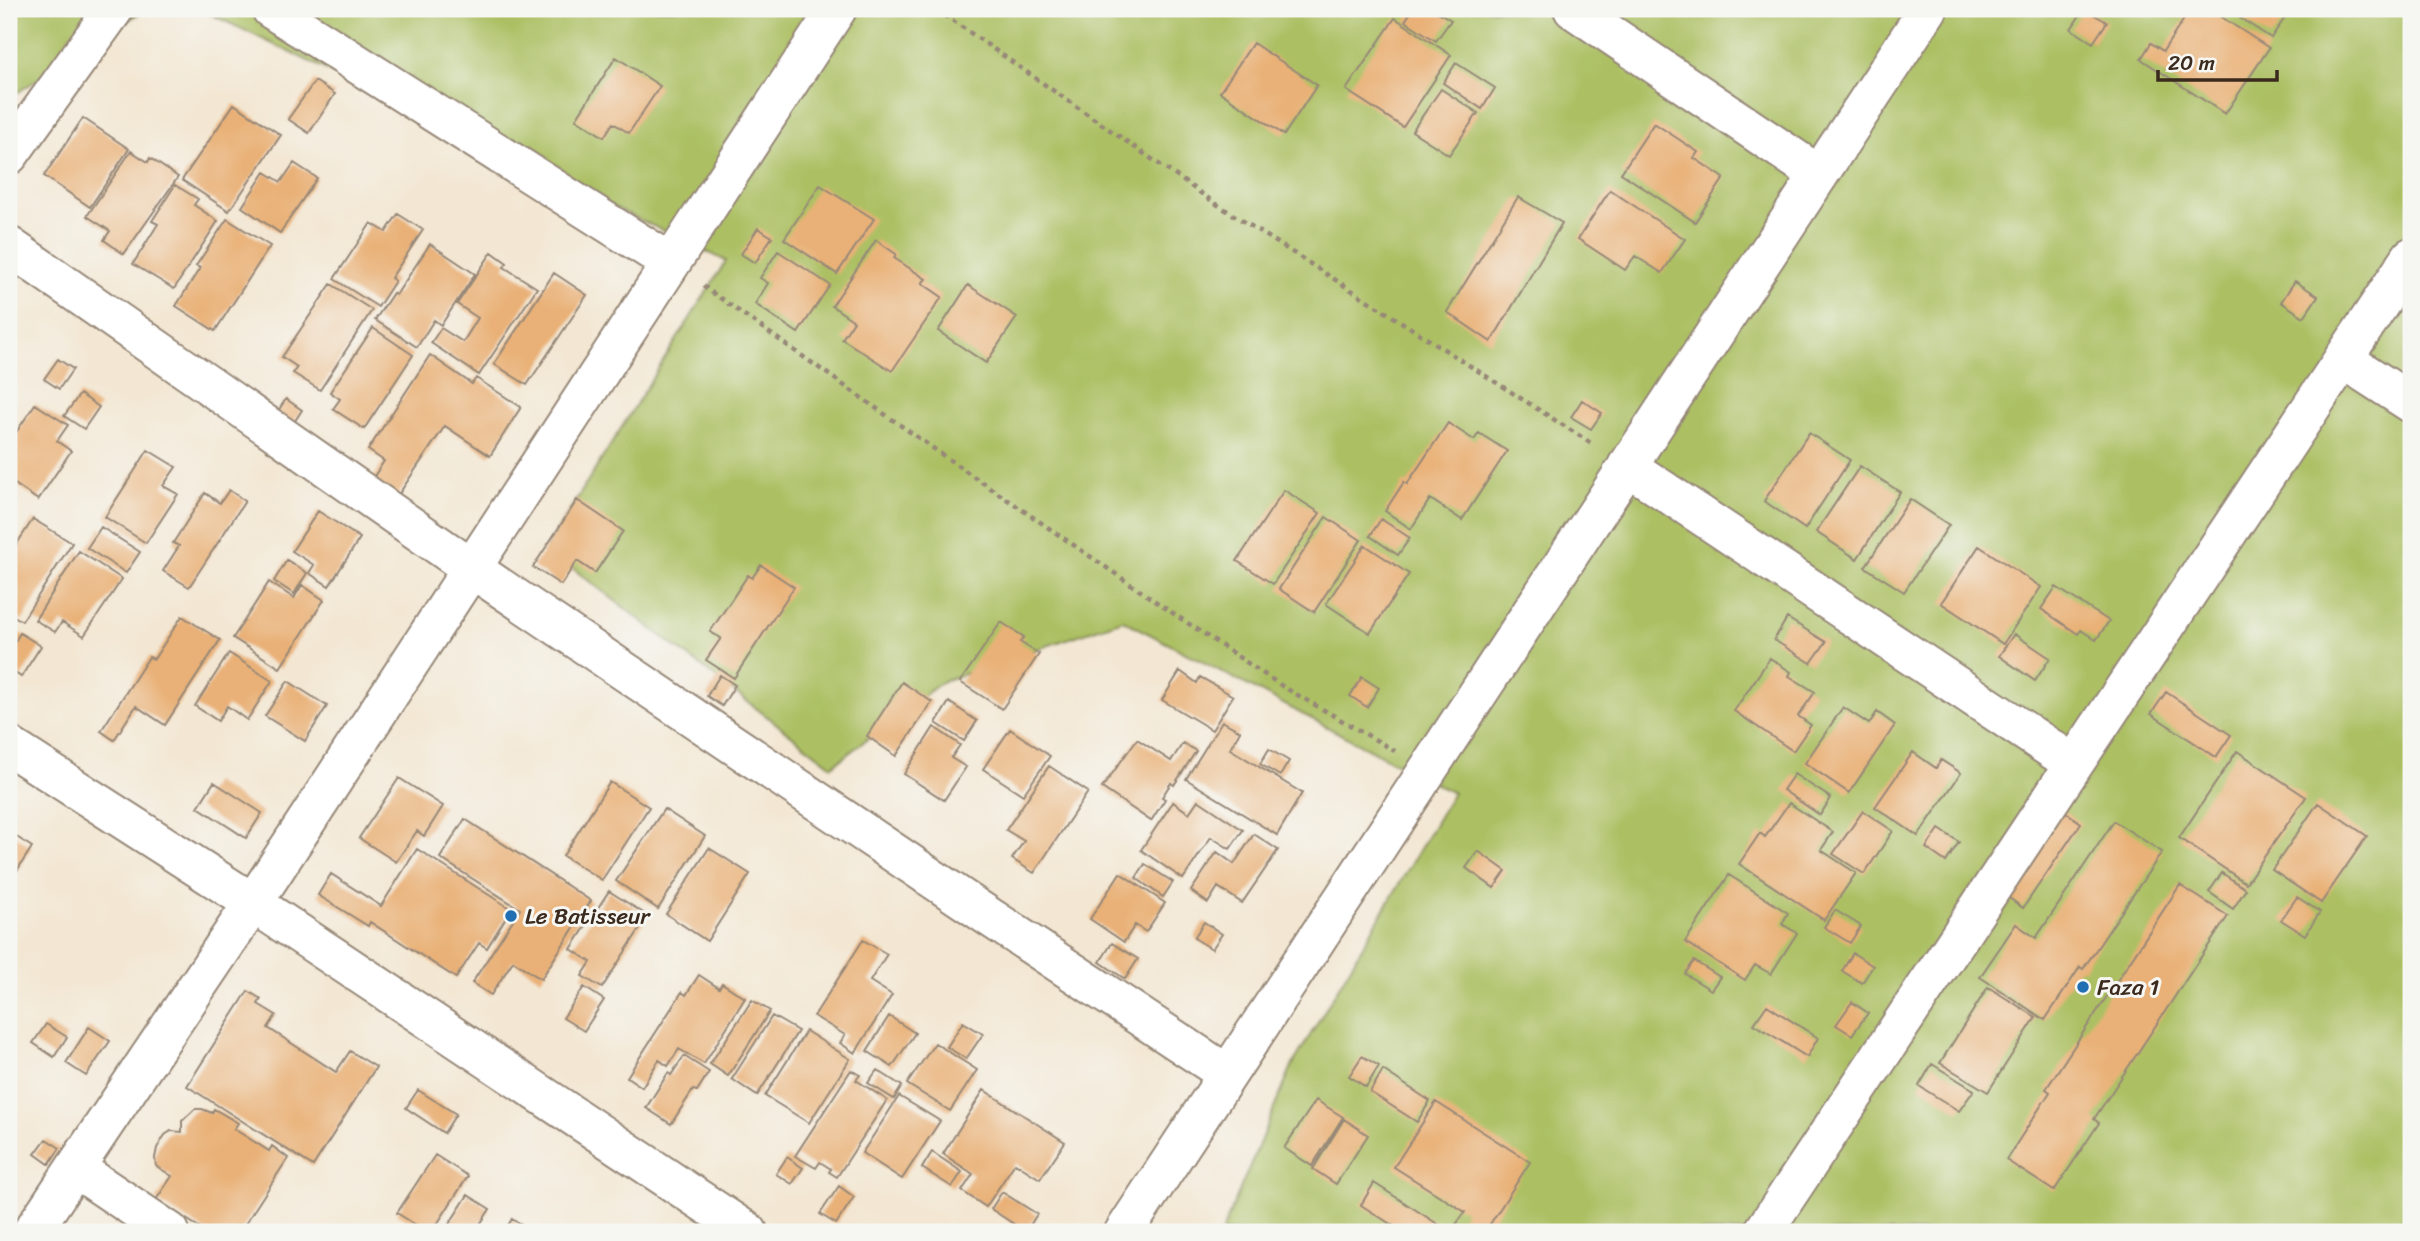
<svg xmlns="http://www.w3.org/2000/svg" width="2420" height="1241" viewBox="0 0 2420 1241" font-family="Sriracha,sans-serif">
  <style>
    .green { fill: #acc064; stroke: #747541; stroke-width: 2 }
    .building { fill: #e9b177 }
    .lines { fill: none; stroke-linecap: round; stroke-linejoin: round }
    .minor-casing { stroke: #978878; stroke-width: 42 }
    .path { stroke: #978878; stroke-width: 4.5; stroke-dasharray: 5 5; stroke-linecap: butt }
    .minor { stroke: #fff; stroke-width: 38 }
    .poi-dot { fill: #1f6fb2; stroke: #f6f6f2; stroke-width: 2.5 }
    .labels { text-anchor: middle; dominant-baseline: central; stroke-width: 6; stroke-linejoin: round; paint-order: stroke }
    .poi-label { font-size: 23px; fill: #3b2a1e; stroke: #f6f6f2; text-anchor: start }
  </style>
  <rect width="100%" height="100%" fill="#f6f6f2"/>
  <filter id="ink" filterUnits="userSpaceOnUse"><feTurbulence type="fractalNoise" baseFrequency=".0143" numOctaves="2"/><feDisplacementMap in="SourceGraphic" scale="14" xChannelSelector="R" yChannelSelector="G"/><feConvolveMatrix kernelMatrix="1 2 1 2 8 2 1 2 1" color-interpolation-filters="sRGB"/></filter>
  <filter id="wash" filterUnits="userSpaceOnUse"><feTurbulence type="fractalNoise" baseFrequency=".00686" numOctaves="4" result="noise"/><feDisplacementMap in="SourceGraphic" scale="28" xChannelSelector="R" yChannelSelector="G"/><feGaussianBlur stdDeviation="1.57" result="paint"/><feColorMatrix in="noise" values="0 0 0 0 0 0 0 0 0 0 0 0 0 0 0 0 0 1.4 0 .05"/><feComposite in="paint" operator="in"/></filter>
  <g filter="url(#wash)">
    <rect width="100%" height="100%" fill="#f3e7d3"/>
    <path class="green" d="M9,9H146L9,98Z
      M200,9H2411V1232H1222L1292,1066L1453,793L1123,620L943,681L832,766L546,548L726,261Z"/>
    <g id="blocks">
      <path class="building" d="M1413,9H1433L1451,20L1436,41L1405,21Z
        M2084,9L2107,22L2093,43L2071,29Z
        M2176,9H2209L2269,48L2225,114L2141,59L2151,43L2163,51L2186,16Z
        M2226,9H2291L2271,38Z
        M1395,18L1451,55L1403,127L1346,90Z
        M1253,43L1317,85L1284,135L1220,92Z
        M616,57L660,86L629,133L613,123L604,137L576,119Z
        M1456,63L1495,88L1482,109L1443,83Z
        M315,81L335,94L309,133L288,119Z
        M1441,89L1478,113L1449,155L1412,131Z
        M234,104L281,135L229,211L182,180Z
        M83,118L129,149L90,207L44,176Z
        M1654,123L1698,152L1694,158L1724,178L1695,222L1621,173Z
        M131,151L148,162L150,158L178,177L124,254L104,240L110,231L87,216Z
        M294,163L317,178L280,233L242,207L265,172L281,182Z
        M175,185L198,199L194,205L218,221L174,289L133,264L158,224L152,221Z
        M820,185L874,219L837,274L784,239Z
        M1610,190L1685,239L1662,273L1635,256L1625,270L1578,239Z
        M1518,197L1562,223L1491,342L1447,312Z
        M398,214L423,230L391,278L395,281L378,307L334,279L371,223L386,232Z
        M227,219L270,246L215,331L176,306L200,268L196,266Z
        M758,228L772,237L755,263L741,254Z
        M876,240L896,254L894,258L926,279L922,283L942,297L892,371L842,339L854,321L832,306Z
        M430,244L475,274L441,325L434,320L417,347L375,320L393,293L396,295Z
        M778,251L830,285L798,333L755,304L768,283L760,278Z
        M492,252L507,263L504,267L537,288L479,375L431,343L441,328L463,342L478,318L457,304Z
        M554,273L587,295L527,385L494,364Z
        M2295,281L2318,296L2304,317L2281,302Z
        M331,284L372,310L320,390L293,373L297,367L282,357Z
        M968,285L1017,317L986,363L938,331Z
        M373,328L413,355L364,429L333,409L340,399L330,392Z
        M430,355L472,384L476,378L521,407L490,456L445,426L394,501L369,484L384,461L368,450Z
        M58,359L73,369L59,389L44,379Z
        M80,394L99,407L84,429L64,416Z
        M286,399L302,410L291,427L274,417Z
        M1582,400L1602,413L1591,429L1571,417Z
        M35,404L68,425L57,441L71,451L38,500L9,480V443Z
        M1448,423L1474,440L1479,433L1507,451L1462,520L1430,499L1411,529L1385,511L1404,482L1407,484Z
        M1809,433L1850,460L1805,529L1764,501Z
        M148,450L176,467L163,486L178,494L146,543L105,517Z
        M1860,466L1900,492L1857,559L1816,532Z
        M229,490L245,501L189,587L163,571L179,546L173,543L205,493L220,503Z
        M1284,490L1320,513L1273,584L1237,561Z
        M1910,499L1949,525L1904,592L1865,567Z
        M577,500L623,531L595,573L577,561L561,585L533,567Z
        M318,511L360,538L329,586L309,573L314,565L292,551Z
        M1326,517L1361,540L1314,612L1279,589Z
        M33,519L72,543L22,621L9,613V556Z
        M1381,519L1410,538L1398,555L1370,536Z
        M101,527L140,552L126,573L87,548Z
        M1365,545L1409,574L1370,633L1326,604Z
        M1979,546L2041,587L2003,644L1941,603Z
        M79,551L122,579L84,636L62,622L55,632L35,620Z
        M287,560L307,573L294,594L274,581Z
        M761,565L794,587L734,678L706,660L721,638L710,632L748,575L752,578Z
        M269,582L294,598L302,585L324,600L280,668L233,638Z
        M2056,587L2109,621L2096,640L2081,630L2078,634L2041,609Z
        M182,616L220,640L165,725L136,706L114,740L101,731L149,657L154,659Z
        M1787,618L1826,642L1811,663L1774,640Z
        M1001,622L1024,637L1020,642L1039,654L1002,709L960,682Z
        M20,633L41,646L21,677L9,669V651Z
        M2014,634L2050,658L2035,681L1999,656Z
        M229,653L272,681L247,720L227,706L218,721L195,706Z
        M1770,658L1791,672L1789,676L1815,692L1798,716L1811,725L1793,751L1734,711Z
        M1180,671L1197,683L1200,677L1233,696L1212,730L1162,700Z
        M720,675L735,685L722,706L707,696Z
        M1362,677L1379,688L1367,707L1350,696Z
        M288,681L327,706L305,741L265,716Z
        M902,682L932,702L896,756L867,736Z
        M2166,692L2231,735L2216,757L2151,714Z
        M949,702L977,721L964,741L936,723Z
        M1843,707L1869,724L1877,712L1895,725L1849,793L1805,763Z
        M1222,721L1240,731L1230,749L1302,793L1277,835L1186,779Z
        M934,727L960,745L951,758L966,767L944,800L904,774Z
        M1010,729L1050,756L1023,795L983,769Z
        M1137,739L1171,761L1183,743L1196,751L1174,785L1171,783L1162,797L1165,799L1151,821L1102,788Z
        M1269,749L1289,761L1280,776L1260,764Z
        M2237,751L2306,797L2246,883L2179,838Z
        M1913,752L1936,768L1941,760L1961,773L1918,836L1875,807Z
        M1049,766L1088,792L1034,873L1012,859L1024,841L1006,830Z
        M1794,774L1831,798L1820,815L1783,790Z
        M399,778L443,806L424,836L417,831L396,862L359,838Z
        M214,782L262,813L246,838L198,807Z
        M610,782L649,807L602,880L563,856Z
        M1198,800L1243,830L1230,849L1211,837L1183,879L1141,850L1173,802L1189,813Z
        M1789,803L1833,832L1821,850L1856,873L1824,920L1739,864L1760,833L1765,837Z
        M2318,803L2367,836L2321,903L2272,870Z
        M664,809L705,836L658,909L616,881Z
        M2063,810L2081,823L2023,908L2005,895Z
        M1863,811L1893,831L1864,874L1833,854Z
        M465,819L591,901L541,979L513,961L491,995L472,983L520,909L440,858Z
        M2114,821L2162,852L2083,969L2080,967L2045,1020L1980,977L2016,924L2036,938Z
        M1939,829L1959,842L1946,862L1926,848Z
        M9,832L32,847L9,883Z
        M1254,834L1278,850L1242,903L1218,887L1208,903L1191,891L1217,852L1234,864Z
        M709,848L750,874L707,941L666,914Z
        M417,849L511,909L487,948L479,943L456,978L370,922L368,926L318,895L331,874L381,906Z
        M1478,851L1506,871L1494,888L1466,868Z
        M1145,864L1173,882L1163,897L1136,878Z
        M1120,873L1165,903L1146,932L1135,925L1124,942L1090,919Z
        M2222,873L2246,889L2233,909L2209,892Z
        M1729,875L1788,913L1782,924L1797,933L1771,974L1755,965L1745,980L1685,942Z
        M2180,885L2228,916L2094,1119L2099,1123L2054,1191L2006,1160L2050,1092L2046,1089Z
        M609,891L648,916L602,988L582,976L591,962L571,949Z
        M2297,897L2320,912L2305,935L2281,920Z
        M1835,910L1861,926L1850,943L1824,927Z
        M1204,922L1222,934L1212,949L1194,938Z
        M863,940L887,954L870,981L892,995L855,1053L840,1043L845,1035L814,1016Z
        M1112,943L1138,959L1125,979L1100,962Z
        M1853,953L1873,966L1862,983L1842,971Z
        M1694,961L1720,977L1711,990L1685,974Z
        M699,975L719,988L722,983L745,998L704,1064L679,1049L668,1066L659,1060L642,1087L627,1077L682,992L686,995Z
        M584,987L604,1000L584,1031L563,1018Z
        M1988,987L2036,1017L1988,1092L1940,1063Z
        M248,991L261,999L258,1004L276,1015L268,1028L336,1072L350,1051L376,1067L313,1166L187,1086Z
        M752,1000L770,1011L728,1076L710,1064Z
        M1852,1002L1868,1013L1852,1035L1836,1025Z
        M1767,1005L1818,1038L1807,1057L1754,1024Z
        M772,1016L798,1031L757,1096L732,1079Z
        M889,1016L915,1033L892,1067L867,1051Z
        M963,1022L983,1034L966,1059L947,1047Z
        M46,1024L67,1037L54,1057L33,1043Z
        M89,1027L110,1041L86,1076L66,1063Z
        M806,1031L850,1059L809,1123L765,1096Z
        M935,1043L977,1070L950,1111L907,1084Z
        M684,1056L709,1072L697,1091L693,1090L671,1124L646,1108L668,1073L671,1075Z
        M1362,1056L1379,1066L1366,1087L1349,1076Z
        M1932,1064L1974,1090L1959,1111L1919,1086Z
        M851,1070L860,1075L856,1080L887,1100L837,1177L829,1172L831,1169L820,1162L816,1168L795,1156Z
        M877,1070L902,1086L894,1099L868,1083Z
        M1383,1070L1430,1101L1417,1122L1370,1092Z
        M418,1090L456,1114L444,1133L406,1108Z
        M984,1090L1065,1142L1040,1179L1015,1163L986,1207L962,1191L973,1174L943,1154Z
        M899,1096L940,1121L902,1179L862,1153Z
        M1316,1100L1343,1117L1312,1166L1284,1148Z
        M1436,1102L1530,1162L1485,1232H1464L1455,1226L1465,1212L1394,1167Z
        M195,1109H202L212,1113L214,1109L238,1123L234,1129L269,1151L272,1146L288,1158L240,1232H207L156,1200L172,1176L156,1166L155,1158L157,1148L165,1135L171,1131L182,1132V1121Z
        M1344,1119L1368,1135L1336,1184L1313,1169Z
        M46,1139L60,1148L49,1164L35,1154Z
        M932,1152L962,1172L952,1187L922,1168Z
        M435,1155L468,1176L432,1232H427L397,1213Z
        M787,1157L803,1168L792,1184L776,1174Z
        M1374,1183L1450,1232H1403L1361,1205Z
        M839,1186L854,1197L836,1224L820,1214Z
        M1002,1192L1037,1214L1026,1232L991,1209Z
        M468,1195L490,1209L475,1232H444Z
        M512,1219L533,1232H504Z"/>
    </g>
  </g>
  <g filter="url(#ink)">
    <use href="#blocks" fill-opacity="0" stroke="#978878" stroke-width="2"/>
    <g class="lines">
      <g class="minor-casing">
        <path id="minor" d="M271,9L671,263
          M1573,9L1819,175
          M9,155L114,9
          M9,246L471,568L988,916L1227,1074
          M2343,359L2411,403
          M1627,466L2074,764
          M9,746L253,903L748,1232
          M75,1168L170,1232
          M32,1232L253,903L837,9
          M1124,1232L1928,9
          M1763,1232L2411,257"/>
      </g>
      <path class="path" d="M936,9L1215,203L1594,445
        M703,286L944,456L1174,614L1282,686L1395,751"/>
      <use href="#minor" class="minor"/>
    </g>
  </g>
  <g class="poi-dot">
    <circle cx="511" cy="916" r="7"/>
    <circle cx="2083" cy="987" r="7"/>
  </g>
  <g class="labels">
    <g class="poi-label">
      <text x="525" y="916">Le Batisseur</text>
      <text x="2097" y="987">Faza 1</text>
    </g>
  </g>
  <rect width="2420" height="1241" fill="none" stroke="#f6f6f2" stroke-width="35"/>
  <path d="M2158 70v10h119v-10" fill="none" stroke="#3b2a1e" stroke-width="3.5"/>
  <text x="2168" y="70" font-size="21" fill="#3b2a1e" stroke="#f6f6f2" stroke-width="5" paint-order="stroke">20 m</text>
</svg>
